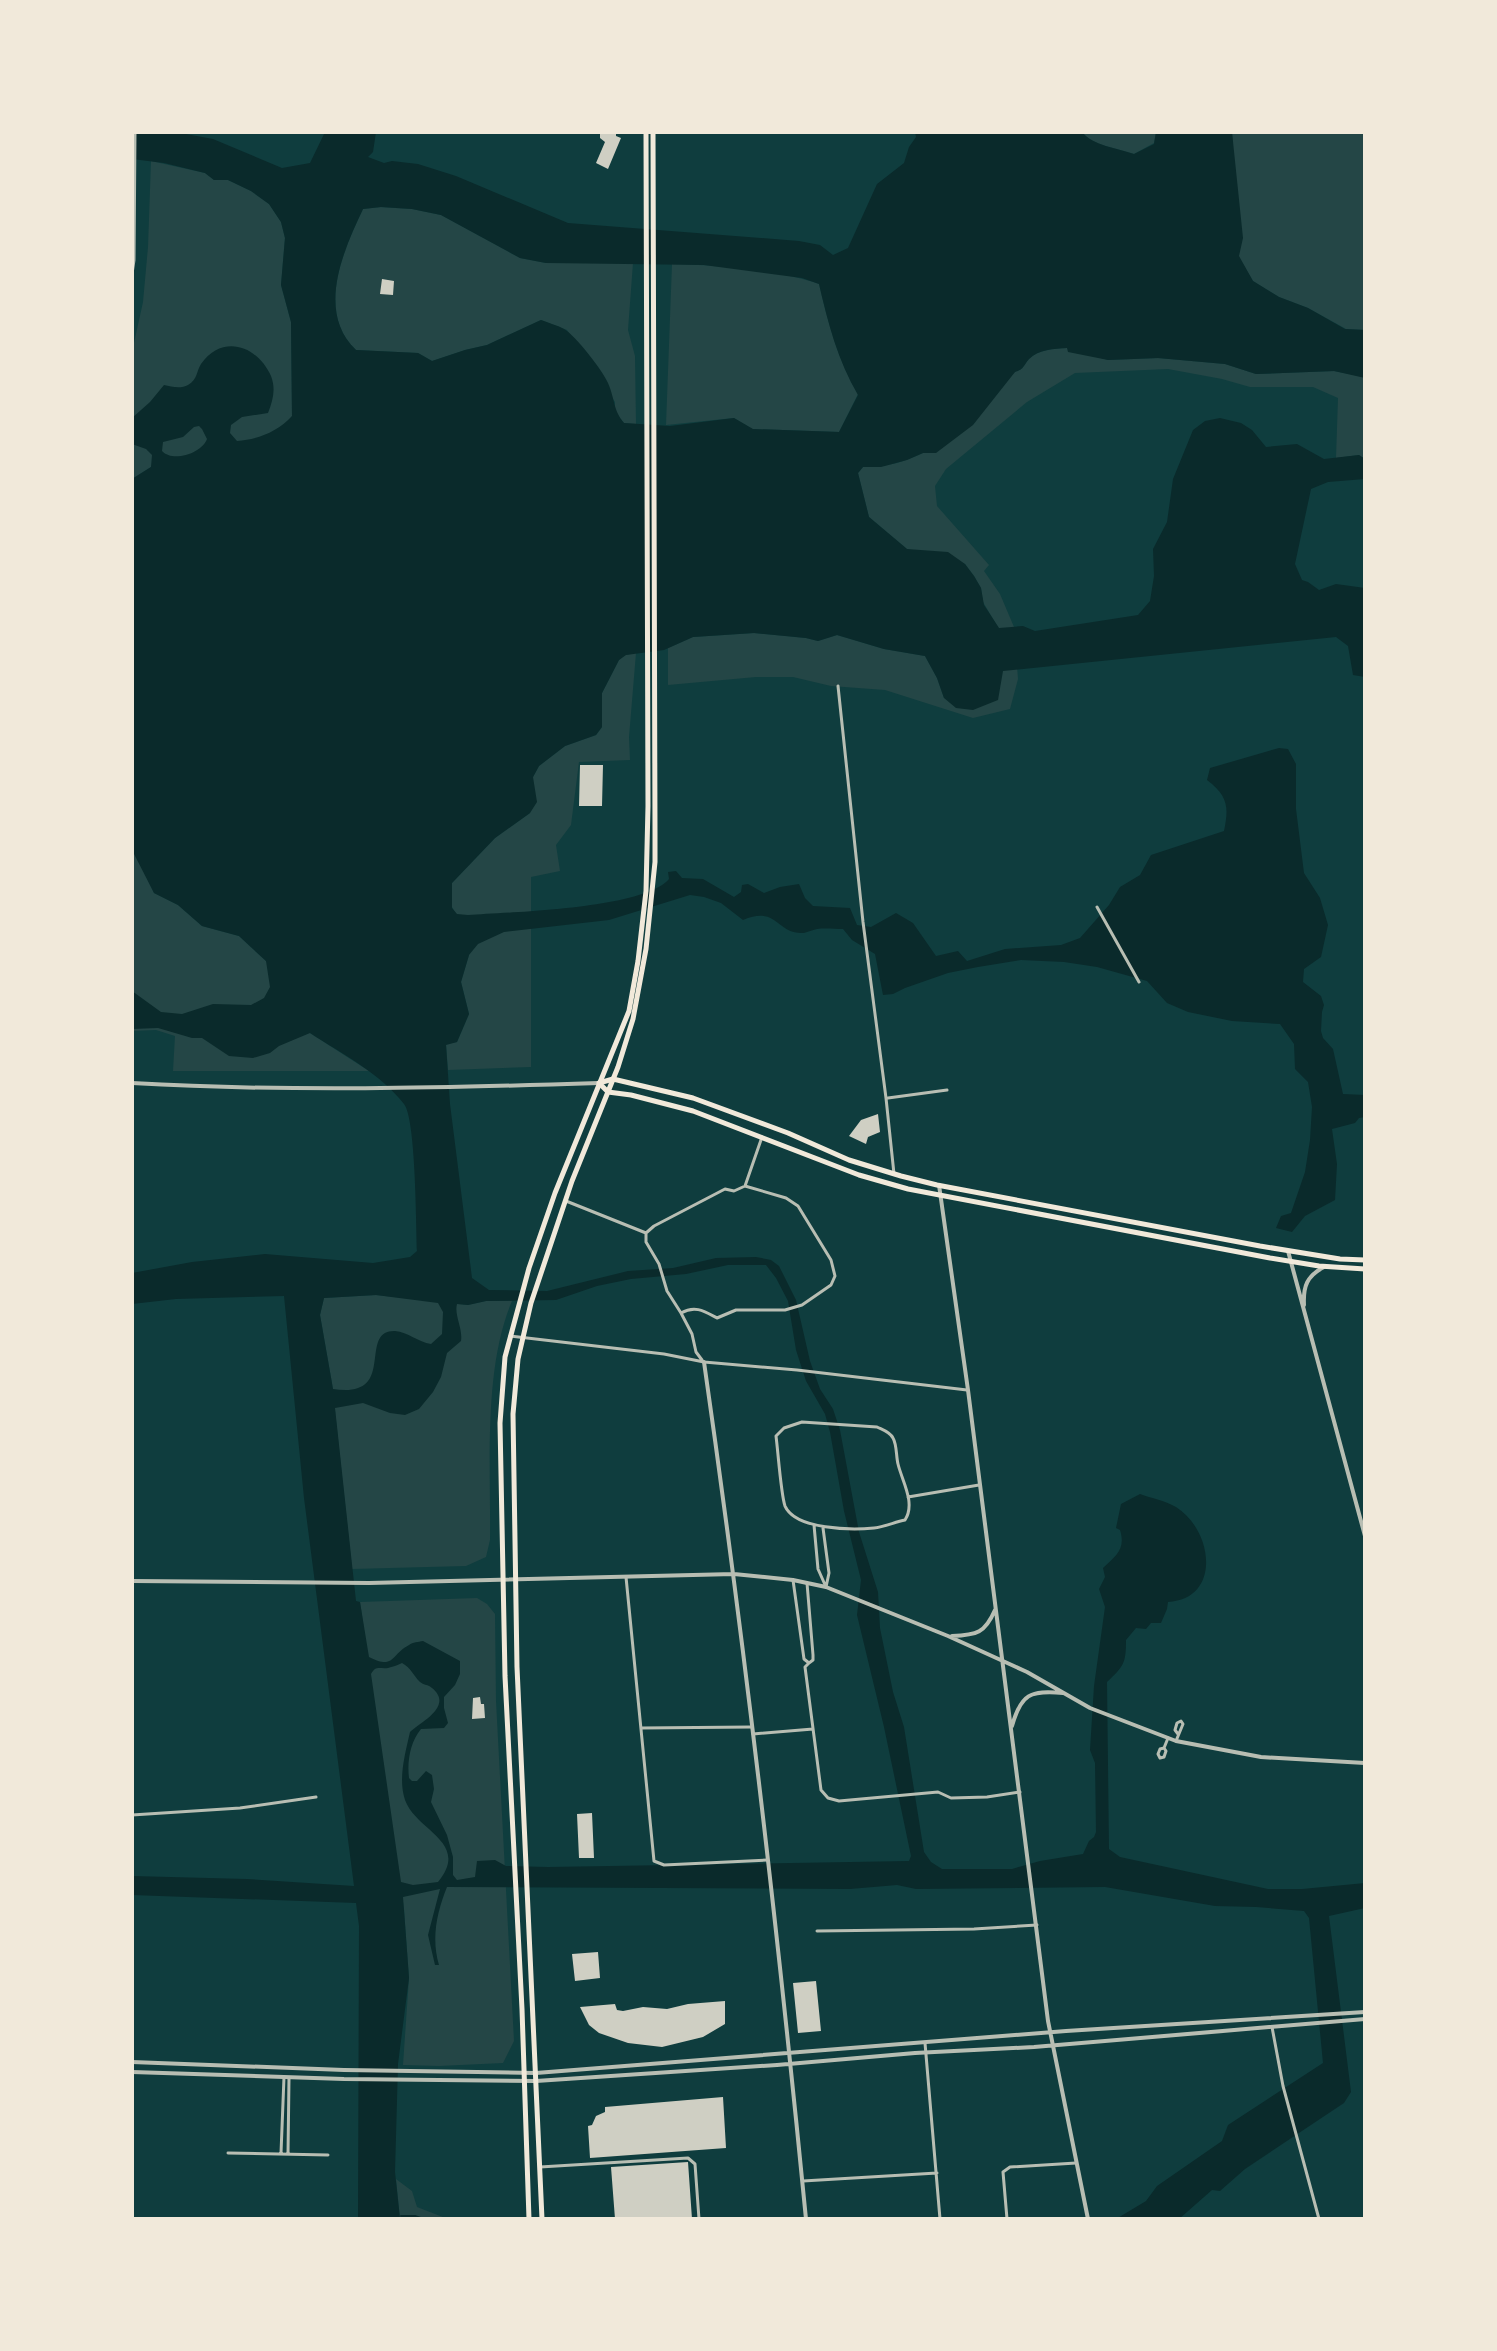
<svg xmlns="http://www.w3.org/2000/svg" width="1497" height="2351" viewBox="0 0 1497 2351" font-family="'PT Sans Narrow',sans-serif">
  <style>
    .green { fill: #244646 }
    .water { fill: #0a2a2b; fill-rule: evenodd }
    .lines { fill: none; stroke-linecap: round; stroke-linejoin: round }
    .stream { stroke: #0a2a2b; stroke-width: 2 }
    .building { fill: #cfcfc3 }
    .minor { stroke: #b8beb3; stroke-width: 3 }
    .tertiary { stroke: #b8beb3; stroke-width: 4 }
    .secondary { stroke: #f1e9da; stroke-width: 5 }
    .primary { stroke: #f1e9da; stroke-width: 5 }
  </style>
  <rect width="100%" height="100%" fill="#0f3d3e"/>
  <path class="green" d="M1082,132H1156L1154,143L1134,154C1117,148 1093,146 1082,132Z
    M1232,132H1365V330L1346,329L1308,308L1279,297L1253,281L1238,256Z
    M151,161L205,173L214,180H228L251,191L269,204L281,222L285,238L281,285L291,322L292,416L285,442V450L281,454L151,467L132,479V352L143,302L148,247Z
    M381,207L412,209L441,215L520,258L546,263H633L628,330L635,356L636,424L624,423L615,412V402L567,330L541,320L487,345L465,350L432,361L418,353L356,350C316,312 343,251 363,209Z
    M672,264C715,265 780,270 819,284C828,323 838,360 858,394L839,432L752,429L734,418L666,425Z
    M1067,348L1108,360L1158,358L1225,364L1256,374L1334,371L1365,377V459L1359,455L1336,458L1338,398L1313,387H1250L1222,379L1168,369L1075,373L1027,402L946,469L935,486L937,506L989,565L984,571L1000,594L1014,627L1018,679L1010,709L973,718L885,690L831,686L793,677H756L668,685V648L693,637L754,633L806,638L818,641L837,635L884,649L925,656L937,678L944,698L999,629L983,602L981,588L974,576L965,564L907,549L869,517L858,473L863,467C885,468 903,462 923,453L1015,372C1024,369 1023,366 1029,359C1039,349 1054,349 1067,348Z
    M636,653L629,737L630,760L579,762L571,825L556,845L560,871L531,877V1067L448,1070L446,1044L457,1042L469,1014L461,982L469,955L456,914L452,907V883L495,838L530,813L533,777L539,766L565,746L596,735L602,727V693L619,660L625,655Z
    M132,845L154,893L178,905L202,926L239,936L266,961L310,1033L369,1071H173L175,1036L156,1030L132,1031Z
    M376,1295L468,1305L486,1301H512C483,1369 491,1466 490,1540L486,1557L466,1566L352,1569L332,1383L320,1315L324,1298Z
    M477,1598L487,1604L495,1614L496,1701L514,2041L503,2063L439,2066L403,2065L409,1978L404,1909L360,1602Z
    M396,2179L412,2191L417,2207L448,2219H400Z"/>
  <path class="water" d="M132,132H175L213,139L282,168L310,163L325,132H376L373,152L368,157L384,163L392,161L418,164L456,176L568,223L799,241L820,245L833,255L848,248L877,184L904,163L909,147L916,137L915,132H1082C1093,146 1117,148 1134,154L1154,144L1156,132H1232L1243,238L1239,256L1253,281L1279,297L1308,308L1345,329L1365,330V378L1334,371L1256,374L1225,364L1158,358L1108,360L1068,352L1067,348C1053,349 1039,349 1029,359C1023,366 1024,369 1015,372L973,425L936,453H923L907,460L881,467H863L858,473L869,517L907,549L948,552L965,564L974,576L981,588L984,605L999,628L1023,626L1035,631L1138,615L1150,601L1154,576L1153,549L1167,522L1173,479L1193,430L1205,421L1220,418L1241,423L1252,430L1266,447L1297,444L1324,459L1359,455L1365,459V479L1328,482L1311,489L1295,564L1302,580L1308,582L1319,590L1336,584L1365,588V677L1353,675L1348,646L1336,637L1003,671L998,700L973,710L956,708L944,698L937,678L925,656L884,649L837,635L818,641L806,638L754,633L693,637L664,650L626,655L619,660L602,693V727L596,735L565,746L539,766L533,777L537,802L530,813L495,838L452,883V908L457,914L468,915C511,912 643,909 669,879L668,872L676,871L682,878L703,879L734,897L741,892L742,885L748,884L764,893L780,887L799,884L805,898L813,906L850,908L857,925L871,927L896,913L913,923L936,956L958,951L967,961L1005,949L1061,945L1080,938L1109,905L1120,887L1140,875L1151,855L1224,831C1229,807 1228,796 1207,780L1210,768L1279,748L1288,749L1296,764V809L1304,873L1320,898L1328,925L1321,957L1304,969L1303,982L1321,996L1324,1005L1322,1012L1321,1031L1323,1038L1333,1049L1343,1094L1365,1095V1117L1359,1118L1355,1123L1332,1129L1337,1164L1335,1200L1305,1216L1292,1232L1276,1228L1281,1216L1291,1213L1305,1172L1310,1140L1312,1107L1308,1082L1295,1069L1294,1044L1280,1024L1232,1021L1188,1012L1167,1003L1147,981L1097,967L1064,962L1021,960L978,967L948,973L905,988L893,994L883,995L875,954L852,940L843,929C835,929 825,928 817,929C812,930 808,932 804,933C776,935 778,905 743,920L721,903L704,897L690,895L609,920L504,932L478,944L469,955L461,982L469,1014L457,1042L446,1045L450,1104L472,1278L489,1290L547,1291L628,1271L673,1268L716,1258L756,1257L771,1260L779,1266L796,1300L810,1361L820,1389L833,1409L840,1430L859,1532L878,1592L880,1628L893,1692L904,1727L924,1852L931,1862L942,1869H1012L1040,1861L1083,1854L1089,1841L1094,1837L1096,1832L1095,1763L1090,1750L1094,1686L1105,1607L1099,1589L1105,1577L1103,1568C1116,1556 1126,1549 1120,1530L1116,1528L1121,1504L1140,1494C1151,1498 1166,1501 1176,1507C1213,1530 1222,1599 1168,1602L1167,1609L1161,1623H1151L1146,1629L1136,1628L1126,1640C1126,1663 1124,1666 1107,1682L1109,1849L1120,1857L1268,1889H1302L1365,1883V1908L1329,1916L1351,2092L1344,2103L1245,2169L1220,2191L1212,2190L1179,2219H1116L1146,2201L1157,2186L1222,2141L1228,2125L1323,2063L1309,1918L1304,1911L1256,1907L1215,1906L1105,1887L916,1889L897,1885L850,1889L447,1887C437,1912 431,1938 439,1965H435L428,1935L440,1889L403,1897L409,1978L398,2064L395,2172L400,2219H358L359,1926L356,1903L132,1895V1876L247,1879L354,1886L304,1498L284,1296L176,1299L132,1304V1273L192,1262L265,1254L373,1263L410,1257L417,1251C416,1226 416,1119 404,1104C380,1073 342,1054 310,1033L279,1046L270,1053L253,1058L229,1056L202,1038H192L158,1028L132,1029V991L161,1012L182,1014L213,1004L251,1005L264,998L270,987L266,961L239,936L202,926L178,905L154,893L133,852L132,479L151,467L152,455L146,449L132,444V418L150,402L164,385C172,387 181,389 188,385C198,379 196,372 201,364C222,334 257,345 271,376C276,389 273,400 268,413L242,417L231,425L230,433L237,441C259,439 277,432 292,416L291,322L281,285L285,238L281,222L269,204L251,191L228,180H214L205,173L164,163L132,159ZM381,207L412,209L441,215L520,258L546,263L704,265L802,278L819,284C828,323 838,361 858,395L839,432L753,429L734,418L670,426L624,423C613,410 615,399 608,383C603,371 575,335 564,329C557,325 548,323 541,320L487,345L465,350L432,361L418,353L356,350C316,312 343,251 363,209ZM199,426L202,429L207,439C202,453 173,463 162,451L163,442L183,437L194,427ZM728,1265H766L776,1278L788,1301L796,1350L806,1381L825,1414L830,1432L844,1511L861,1580L857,1615L884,1727L911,1856L909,1861L548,1867L506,1866L495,1860L477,1861L475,1877L457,1880L453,1875V1857L447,1835L431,1802L434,1789L432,1775L426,1771L417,1781H412L409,1778C407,1762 410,1742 421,1729L444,1728L448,1723L444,1708V1697L455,1685L460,1674V1661L423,1641C418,1642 413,1642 409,1645C390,1655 395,1670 369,1657L360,1602L356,1601L335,1408L363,1403L390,1413L405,1415L419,1409L433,1392L441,1377L447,1353L461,1341C463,1328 454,1315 457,1304L468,1305L486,1301L556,1300L597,1286L631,1279L686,1274ZM376,1295L438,1303L443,1312L442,1334L431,1344C418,1342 408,1332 395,1331C363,1330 387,1379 358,1388C350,1391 341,1390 333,1389L320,1315L324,1298ZM402,1663C411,1668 413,1675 420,1682C427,1687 426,1683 432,1688C454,1706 421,1722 410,1732C405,1754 398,1779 405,1800C416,1831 471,1842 438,1882L413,1885L401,1882L371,1674C376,1665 379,1669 388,1668C392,1667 398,1665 402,1663Z"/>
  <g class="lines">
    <path class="stream" d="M401,2216H415L423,2219"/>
  </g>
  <path class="building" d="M600,132H616V136L621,138L608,169L596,163L605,142L600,138Z
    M382,279L394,281L393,295L380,294Z
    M580,765H603L602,806H579Z
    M878,1114L880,1132L868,1137L866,1144L849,1136L861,1120Z
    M480,1697L481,1704H484L485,1718L472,1719L473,1698Z
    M592,1813L594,1858H579L577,1814Z
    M598,1952L600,1978L575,1981L572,1954Z
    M816,1981L821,2031L798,2033L793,1983Z
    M725,2001V2024L703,2037L662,2047L628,2043L599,2033L589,2025L580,2007L615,2004L617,2010L623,2011L643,2007L667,2009L688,2004Z
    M723,2097L726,2148L590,2158L588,2126L592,2125L596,2116L605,2112V2107Z
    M688,2162L692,2219H615L611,2167Z"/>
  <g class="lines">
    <path class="minor" d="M132,274L134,260L135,132
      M838,686L863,922L886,1098L894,1174
      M1097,907L1139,982
      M888,1098L947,1090
      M745,1186L786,1198L798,1206L831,1260L835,1276L831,1285L802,1305L785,1310H736L717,1318C704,1311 695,1305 681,1313L667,1291L659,1264L646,1242V1233L654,1226L725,1189L734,1191Z
      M745,1186L762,1137
      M566,1201L646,1233
      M681,1313L692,1334L696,1352L702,1360
      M510,1336L664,1354L704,1362L797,1370L967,1390
      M802,1422L877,1427C883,1430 890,1432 893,1438C897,1445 896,1456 898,1464C902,1481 916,1503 905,1520C895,1522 884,1527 874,1528C852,1530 796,1530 785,1506C781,1495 778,1451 776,1436L784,1428Z
      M908,1497L979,1485
      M814,1525L818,1569L826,1587L829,1573L823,1528
      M626,1577L654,1861L664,1865L767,1860
      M793,1580L804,1659L809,1663L813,1660V1655L807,1583
      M809,1663L805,1667L821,1790L828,1798L839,1801L938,1792L951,1798L987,1797L1020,1792
      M641,1728L751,1727
      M753,1734L813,1729
      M1176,1741L1183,1724L1181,1721L1177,1723L1175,1730L1178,1734
      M1164,1748L1166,1751L1164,1757L1160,1758L1158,1754L1160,1749L1164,1748L1168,1738
      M132,1815L240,1808L316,1797
      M817,1931L974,1929L1037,1925
      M1272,2027L1283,2086L1319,2219
      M925,2043L940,2219
      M228,2153L328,2155
      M281,2153L284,2077
      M288,2154L289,2078
      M540,2167L688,2158L695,2164L699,2219
      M803,2181L937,2173
      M1007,2219L1003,2172L1010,2167L1076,2163"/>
    <path class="tertiary" d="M132,1083C287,1092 443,1088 599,1083
      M939,1185L968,1390L1048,2021L1088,2219
      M1288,1251L1365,1536
      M1304,1305C1303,1286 1307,1276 1324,1267
      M704,1362C745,1647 778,1933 806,2219
      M132,1581L369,1583L734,1574L793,1580L826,1587L948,1636L1027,1672L1090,1708L1176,1741L1261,1757L1365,1763
      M952,1636C977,1635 985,1633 995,1610
      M1012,1726C1021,1694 1030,1690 1063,1693
      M132,2062L344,2070L536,2073L1066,2031L1365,2012
      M132,2072L344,2079L536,2081L777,2065L915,2053L1034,2047L1365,2019"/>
    <path class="secondary" d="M1365,1260L1340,1259L1260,1246L937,1185L901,1176L849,1160L788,1133L693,1098L613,1079L599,1083L608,1092L631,1095L693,1111L859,1175L908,1189L1270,1258L1319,1266L1365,1269"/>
    <path class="primary" d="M529,2219L522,2009L505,1676L500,1423L505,1357L529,1268L555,1193L629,1011L638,961L646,891L648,806L646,132
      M542,2219L517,1667L513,1414L518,1359L531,1303L572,1181L618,1067L633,1019L646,949L655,862V833L653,132"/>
  </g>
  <rect width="1497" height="2351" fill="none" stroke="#f1e9da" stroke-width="268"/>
</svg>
